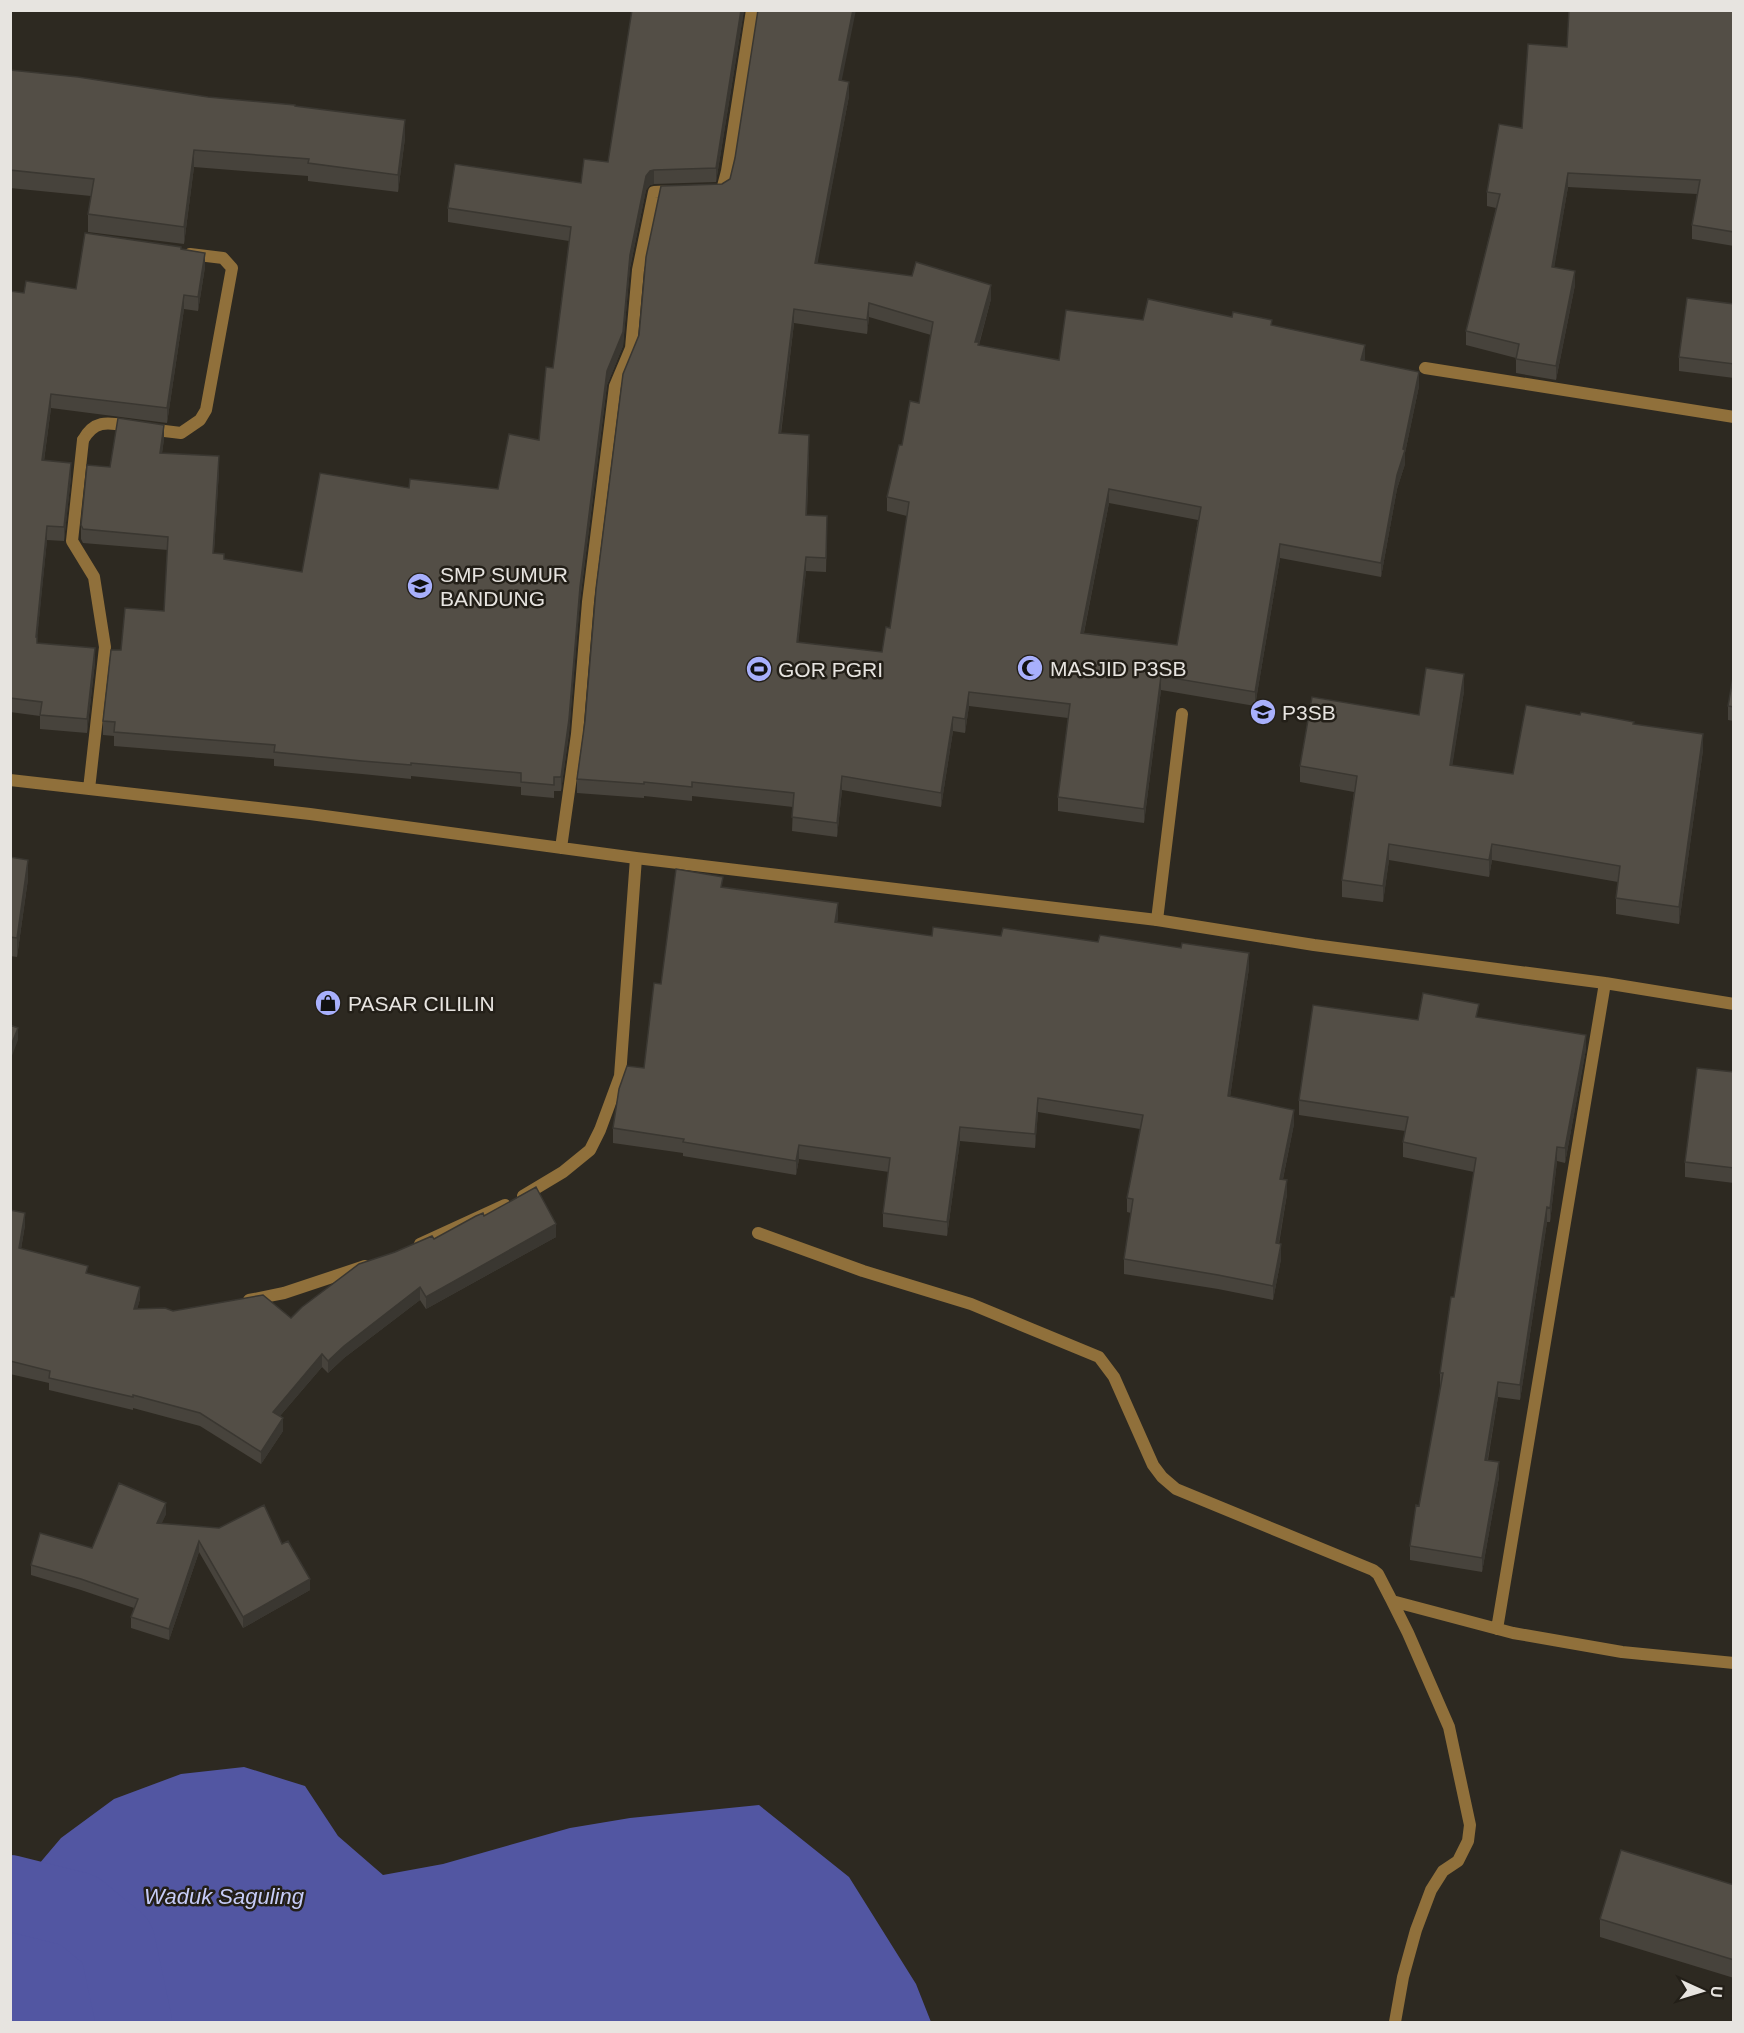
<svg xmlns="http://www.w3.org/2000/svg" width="1744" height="2033" viewBox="0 0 1744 2033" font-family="Arial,sans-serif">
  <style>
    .water { fill: #5256a2 }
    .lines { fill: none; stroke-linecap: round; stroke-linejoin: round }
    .river { stroke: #5256a2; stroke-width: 76 }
    .service { stroke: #90703b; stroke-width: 12 }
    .minor { stroke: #90703b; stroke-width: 12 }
    .wall { fill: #47433c; fill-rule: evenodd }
    .shaded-wall { fill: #3a3731 }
    .building { fill: #534e46; stroke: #3a3731; stroke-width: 1.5; fill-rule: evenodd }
    .labels { text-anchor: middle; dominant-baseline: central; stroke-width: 5; stroke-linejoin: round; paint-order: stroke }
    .poi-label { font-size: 21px; fill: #e7e4e0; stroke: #231f18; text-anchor: start }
    .water-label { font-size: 22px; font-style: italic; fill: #c6ccf7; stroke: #231f18 }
  </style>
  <rect width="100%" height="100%" fill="#2d2921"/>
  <path class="water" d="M244,1767L305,1786L338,1836L383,1875L443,1864L570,1828L630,1818L759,1805L849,1877L916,1984L931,2022H11V1897L61,1838L114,1799L181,1774Z"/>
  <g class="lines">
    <path class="river" d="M10,1893L78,1910L117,1942L134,2022"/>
    <path class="service" d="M148,429L181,433L200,420L206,410L232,268L223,258L190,254
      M83,440C95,418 110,423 131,426
      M1157,920L1182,714"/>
    <path class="minor" d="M713,190H722L727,171L752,10
      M1425,368L1734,417
      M83,440L72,541L94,577L105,647L89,789
      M10,780L310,814L636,858L1157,920L1314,945L1605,983L1734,1004
      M561,848L577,734L588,602L615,386L631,348L638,270L654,192L675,191
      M523,1196L563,1172L590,1150L600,1130L620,1076L636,858
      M758,1233L863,1271L971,1304L1099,1357L1114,1377L1153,1465L1162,1477L1176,1489L1373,1570L1378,1574L1392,1601L1513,1633L1622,1652L1734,1663
      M420,1244L505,1205
      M249,1300L284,1293L365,1266
      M1392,1601L1408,1633L1449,1727L1470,1825L1468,1841L1458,1861L1443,1871L1431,1890L1416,1930L1403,1977L1395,2022
      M1497,1629L1605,983"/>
  </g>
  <path class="wall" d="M632,10H744L716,182L654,184L650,185L646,190L630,268L623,346L607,385L580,601L569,733L561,791H554V798L521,795V787L411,776V779L362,774L274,766V759L114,746V736L103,735V721L121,650L164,611L168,550L83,543L81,539V525L110,467L164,439L162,453L219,470L214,553L224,559L302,572L409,488L498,489L539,440L553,368L569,241L448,222V208L581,183L608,162Z
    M1734,10V246L1692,239V225L1697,194L1568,187L1554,267L1575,285L1556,380L1516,373V358L1466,345V331L1496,208L1487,206V192L1567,47Z
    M10,70L208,97L295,106L405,138L398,192L308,181V176L194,167L184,244L88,232V214L91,196L10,188Z
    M842,81L849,96L817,263L991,299L979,345L1059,360L1143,320L1272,325L1365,359L1364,361L1419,386L1405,453V464L1397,489L1381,577L1280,558L1255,706L1161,690L1144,823L1058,811V797L1068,718L969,706L965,733L953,731L941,807L842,790L837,837L792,831L793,807L692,796V801L644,796V798L577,793V779L722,184L730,179L735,158ZM869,317L931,335L919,403L902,445L887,497V511L907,516L890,628L882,652L798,643L806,571L826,572L827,530L807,515L809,449L781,434L794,323L867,334ZM1109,503L1198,520L1177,645L1084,633Z
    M181,249L205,267L198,311L184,309L167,423L51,408L44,461L71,477L64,541L47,540L37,637V643L95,662L87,733L40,729V716L10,712V291L24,293L76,289Z
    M1734,304V378L1679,371V357Z
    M1734,672V721L1728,720V706Z
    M1464,691L1452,765L1513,774L1634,725L1703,750L1679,924L1616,914V898L1618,882L1492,860L1489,877L1389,860L1383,902L1342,897V880L1354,792L1300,782V766L1419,715Z
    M10,857L28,879L17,957L10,956Z
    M723,888L838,917L837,922L932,936H1001L1249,968L1230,1097L1294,1124L1283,1179L1287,1194L1279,1244L1281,1259L1273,1300L1218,1289L1124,1274V1259L1131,1213L1127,1212V1198L1140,1129L1038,1112L1035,1148L960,1141L947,1236L883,1227V1213L889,1172L799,1159L796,1175L683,1156V1153L613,1143V1128L644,1068L661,984Z
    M1479,1018L1586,1049L1565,1163L1557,1161L1550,1222H1547L1520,1400L1498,1397L1488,1460L1499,1477L1482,1572L1410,1560V1546L1419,1506L1435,1418L1440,1388V1373L1454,1297L1474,1172L1403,1157V1142L1405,1131L1299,1115V1100Z
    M1734,1072V1183L1685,1177V1162Z
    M10,1210L25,1225L21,1249L88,1273L140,1299L137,1309L291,1318L434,1239L484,1216L556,1237L426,1309L420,1300L344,1358L328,1373L322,1367L280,1416L283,1431L261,1464L200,1426L133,1408V1410L49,1390V1383L10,1374Z
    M166,1514L161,1524L282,1544L310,1590L243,1628L199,1552L169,1640L131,1628V1617L134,1608L81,1590L31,1575V1565L92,1548Z
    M1734,1885V1978L1600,1937V1919Z"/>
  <path class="shaded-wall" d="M741,10H744L716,182V168Z
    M853,10H856L839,94V80Z
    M849,82V96L815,277V263Z
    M405,120V138L398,192V175Z
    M194,150V167L184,244V227Z
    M654,170V184L650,185L646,190L630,268L623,346L607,385L580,601L569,733L561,791V777L580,587L607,371L646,176L650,171Z
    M1568,173V187L1552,281V267Z
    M205,253V267L198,311V297Z
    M1575,271V285L1556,380V366Z
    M991,285V299L979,343L975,342Z
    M184,295V309L167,423V408Z
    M869,303V317L867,334V320Z
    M794,309V323L779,447V433Z
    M1365,345V359L1361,374V360Z
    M1419,372V386L1405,453V464L1397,489L1381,577V563L1397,475Z
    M51,394V408L42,475V460Z
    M164,425V439L160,467V453Z
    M219,456V470L213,567V553Z
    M71,463V477L64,541V527Z
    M1109,489V503L1081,647V633Z
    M47,526V540L36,651V637Z
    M1280,544V558L1255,706V692Z
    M806,557V571L797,656V642Z
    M95,648V662L87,733V719Z
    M1464,674V691L1450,781V765Z
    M1161,676V690L1144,823V809Z
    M969,692V706L965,733V719Z
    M953,717V731L941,807V793Z
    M1703,734V750L1679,924V907Z
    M842,776V790L837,837V823Z
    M1389,844V860L1383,902V886Z
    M1492,844V860L1489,877V860Z
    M28,860V879L17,957V938Z
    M838,903V917L835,936V922Z
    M1249,953V968L1228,1111V1096Z
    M18,1028V1040L10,1061V1048Z
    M1586,1035V1049L1565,1163V1148Z
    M1038,1098V1112L1035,1148V1134Z
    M1294,1110V1124L1280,1193V1179Z
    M960,1127V1141L947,1236V1222Z
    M799,1145V1159L796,1175V1161Z
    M1557,1147V1161L1550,1222V1208Z
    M1287,1180V1194L1276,1258V1243Z
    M1547,1207V1222L1520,1400V1385Z
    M25,1213V1225L19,1261V1248Z
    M556,1224V1237L426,1309V1297Z
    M1281,1244V1259L1273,1300V1286Z
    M140,1287V1299L134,1321V1309Z
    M420,1287V1300L344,1358L328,1373V1361L344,1346Z
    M322,1354V1367L273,1424V1412Z
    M1498,1382V1397L1485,1474V1460Z
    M283,1418V1431L261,1464V1452Z
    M1499,1462V1477L1482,1572V1558Z
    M166,1503V1514L157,1534V1523Z
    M199,1541V1552L169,1640V1629Z
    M310,1579V1590L243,1628V1617Z"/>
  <path class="building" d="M632,10H741L716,168L654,170L650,171L646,176L630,255L623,332L607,371L580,587L569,719L561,777H554V785L521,782V773L411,763V765L362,761L274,752L275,745L114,732L115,722L103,721L111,650H121L125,608L164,611L168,537L83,529L81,525L87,465L110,467L118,418L164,425L160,453L219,456L213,553L224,554V559L302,572L320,473L409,488L410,479L498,489L509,434L539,440L546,367L553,368L571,227L448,208L455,164L581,183L584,159L608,162Z
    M758,10H853L839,80L849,82L815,263L912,276L916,262L991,285L975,342H979L978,345L1059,360L1066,310L1143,320L1148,299L1232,317L1233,312L1272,320L1271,325L1365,345L1361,360L1419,372L1403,449L1405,450L1397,475L1381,563L1280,544L1255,692L1161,676L1144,809L1058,797L1070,704L969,692L965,719L953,717L941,793L842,776L837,823L792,817L794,793L692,782V787L644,782V784L577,779L585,721L596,589L623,374L639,335L646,257L661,186L722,184L730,179L735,158ZM869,303L933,322L919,403L910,401L902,445H899L887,497L909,502L890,628L886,627L882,652L797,642L806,557L826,558L827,516L806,515L809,435L779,433L794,309L867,320ZM1109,489L1201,507L1177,645L1081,633Z
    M1569,10H1734V232L1692,225L1700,180L1568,173L1552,267L1575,271L1556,366L1516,359L1519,344L1466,331L1500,194L1487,192L1499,124L1522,128L1528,44L1567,47Z
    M10,70L78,77L208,97L295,105V106L405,120L398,175L308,163L309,159L194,150L184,227L88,214L94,179L10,170Z
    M85,233L181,247V249L205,253L198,297L184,295L167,408L51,394L42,460L71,463L64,527L47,526L36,637H37V643L95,648L87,719L40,715L42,702L10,698V291L24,293L26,281L76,289Z
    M1687,298L1734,304V364L1679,357Z
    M1426,668L1464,674L1450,765L1513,774L1526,705L1580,715L1581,712L1634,722L1633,724L1703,734L1679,907L1616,898L1620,866L1492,844L1489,860L1389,844L1383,886L1342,880L1357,776L1300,766L1312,697L1419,715Z
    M1734,672V707L1728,706Z
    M10,857L28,860L17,938L10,937Z
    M676,869L723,877L721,887L838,903L835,922L932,936L933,927L1001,936L1003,928L1098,942L1100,935L1181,948L1182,943L1249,953L1228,1096L1294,1110L1280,1179L1287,1180L1276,1243L1281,1244L1273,1286L1218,1275L1124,1259L1133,1199L1127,1198L1143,1115L1038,1098L1035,1134L960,1127L947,1222L883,1213L890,1158L799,1145L796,1161L683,1142L684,1139L613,1128L619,1089L627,1066L644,1068L654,983L661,984Z
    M1423,993L1479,1004L1476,1017L1586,1035L1565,1148L1557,1147L1550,1208L1547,1207L1520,1385L1498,1382L1485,1460L1499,1462L1482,1558L1410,1546L1416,1505L1419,1506L1435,1418L1443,1373H1440L1451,1297H1454L1476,1158L1403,1142L1408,1117L1299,1100L1313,1005L1418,1020Z
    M10,1025L18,1028L10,1048Z
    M1697,1068L1734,1072V1168L1685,1162Z
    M536,1187L556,1224L426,1297L420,1287L344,1346L328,1361L322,1354L273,1412L283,1418L261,1452L200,1413L133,1395V1397L49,1378L50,1371L10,1361V1210L25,1213L19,1248L88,1266L86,1273L140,1287L134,1309L165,1308L173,1311L263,1295L291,1318L302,1307L359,1264L395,1252L432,1236L434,1239L476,1216L483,1213L484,1216Z
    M119,1483L166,1503L157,1523L219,1528L264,1505L282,1544L288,1541L310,1579L243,1617L199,1541L169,1629L131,1617L138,1599L81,1579L31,1565L40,1533L92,1548Z
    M1621,1850L1734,1885V1960L1600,1919Z"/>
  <defs>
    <g id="school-disc" transform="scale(1.35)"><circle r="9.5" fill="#a8b0fc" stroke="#231f18"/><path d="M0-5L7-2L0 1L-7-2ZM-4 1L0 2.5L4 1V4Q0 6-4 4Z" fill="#111"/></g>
    <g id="mosque-disc" transform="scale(1.35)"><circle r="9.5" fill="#a8b0fc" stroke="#231f18"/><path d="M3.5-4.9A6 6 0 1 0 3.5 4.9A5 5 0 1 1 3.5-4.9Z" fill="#111"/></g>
    <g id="stadium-disc" transform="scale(1.35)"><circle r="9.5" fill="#a8b0fc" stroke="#231f18"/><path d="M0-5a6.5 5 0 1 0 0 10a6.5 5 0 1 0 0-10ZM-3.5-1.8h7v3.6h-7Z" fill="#111"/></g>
    <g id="shop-disc" transform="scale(1.35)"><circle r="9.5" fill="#a8b0fc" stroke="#231f18"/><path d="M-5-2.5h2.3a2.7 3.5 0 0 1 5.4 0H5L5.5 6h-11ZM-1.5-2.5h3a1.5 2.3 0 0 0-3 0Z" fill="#111"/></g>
  </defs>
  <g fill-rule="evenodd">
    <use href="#school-disc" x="420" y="586"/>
    <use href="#mosque-disc" x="1030" y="668"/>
    <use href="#stadium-disc" x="759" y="669"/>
    <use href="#school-disc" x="1263" y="712"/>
    <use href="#shop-disc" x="328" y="1003"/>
  </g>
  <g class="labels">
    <g class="poi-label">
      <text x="440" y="574">SMP SUMUR<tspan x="440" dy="24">BANDUNG</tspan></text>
      <text x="1050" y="668">MASJID P3SB</text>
      <text x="778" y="669">GOR PGRI</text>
      <text x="1282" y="712">P3SB</text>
      <text x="348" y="1003">PASAR CILILIN</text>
    </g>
    <g class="water-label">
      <text x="224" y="1896">Waduk Saguling</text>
    </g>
  </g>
  <rect width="1744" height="2033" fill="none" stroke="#e7e4e0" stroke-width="24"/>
  <g transform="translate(1702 1991) rotate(94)" stroke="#231f18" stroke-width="4.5" paint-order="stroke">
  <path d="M0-4.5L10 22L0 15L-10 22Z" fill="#e7e4e0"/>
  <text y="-9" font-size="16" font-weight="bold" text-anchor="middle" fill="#e7e4e0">U</text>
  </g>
</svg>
